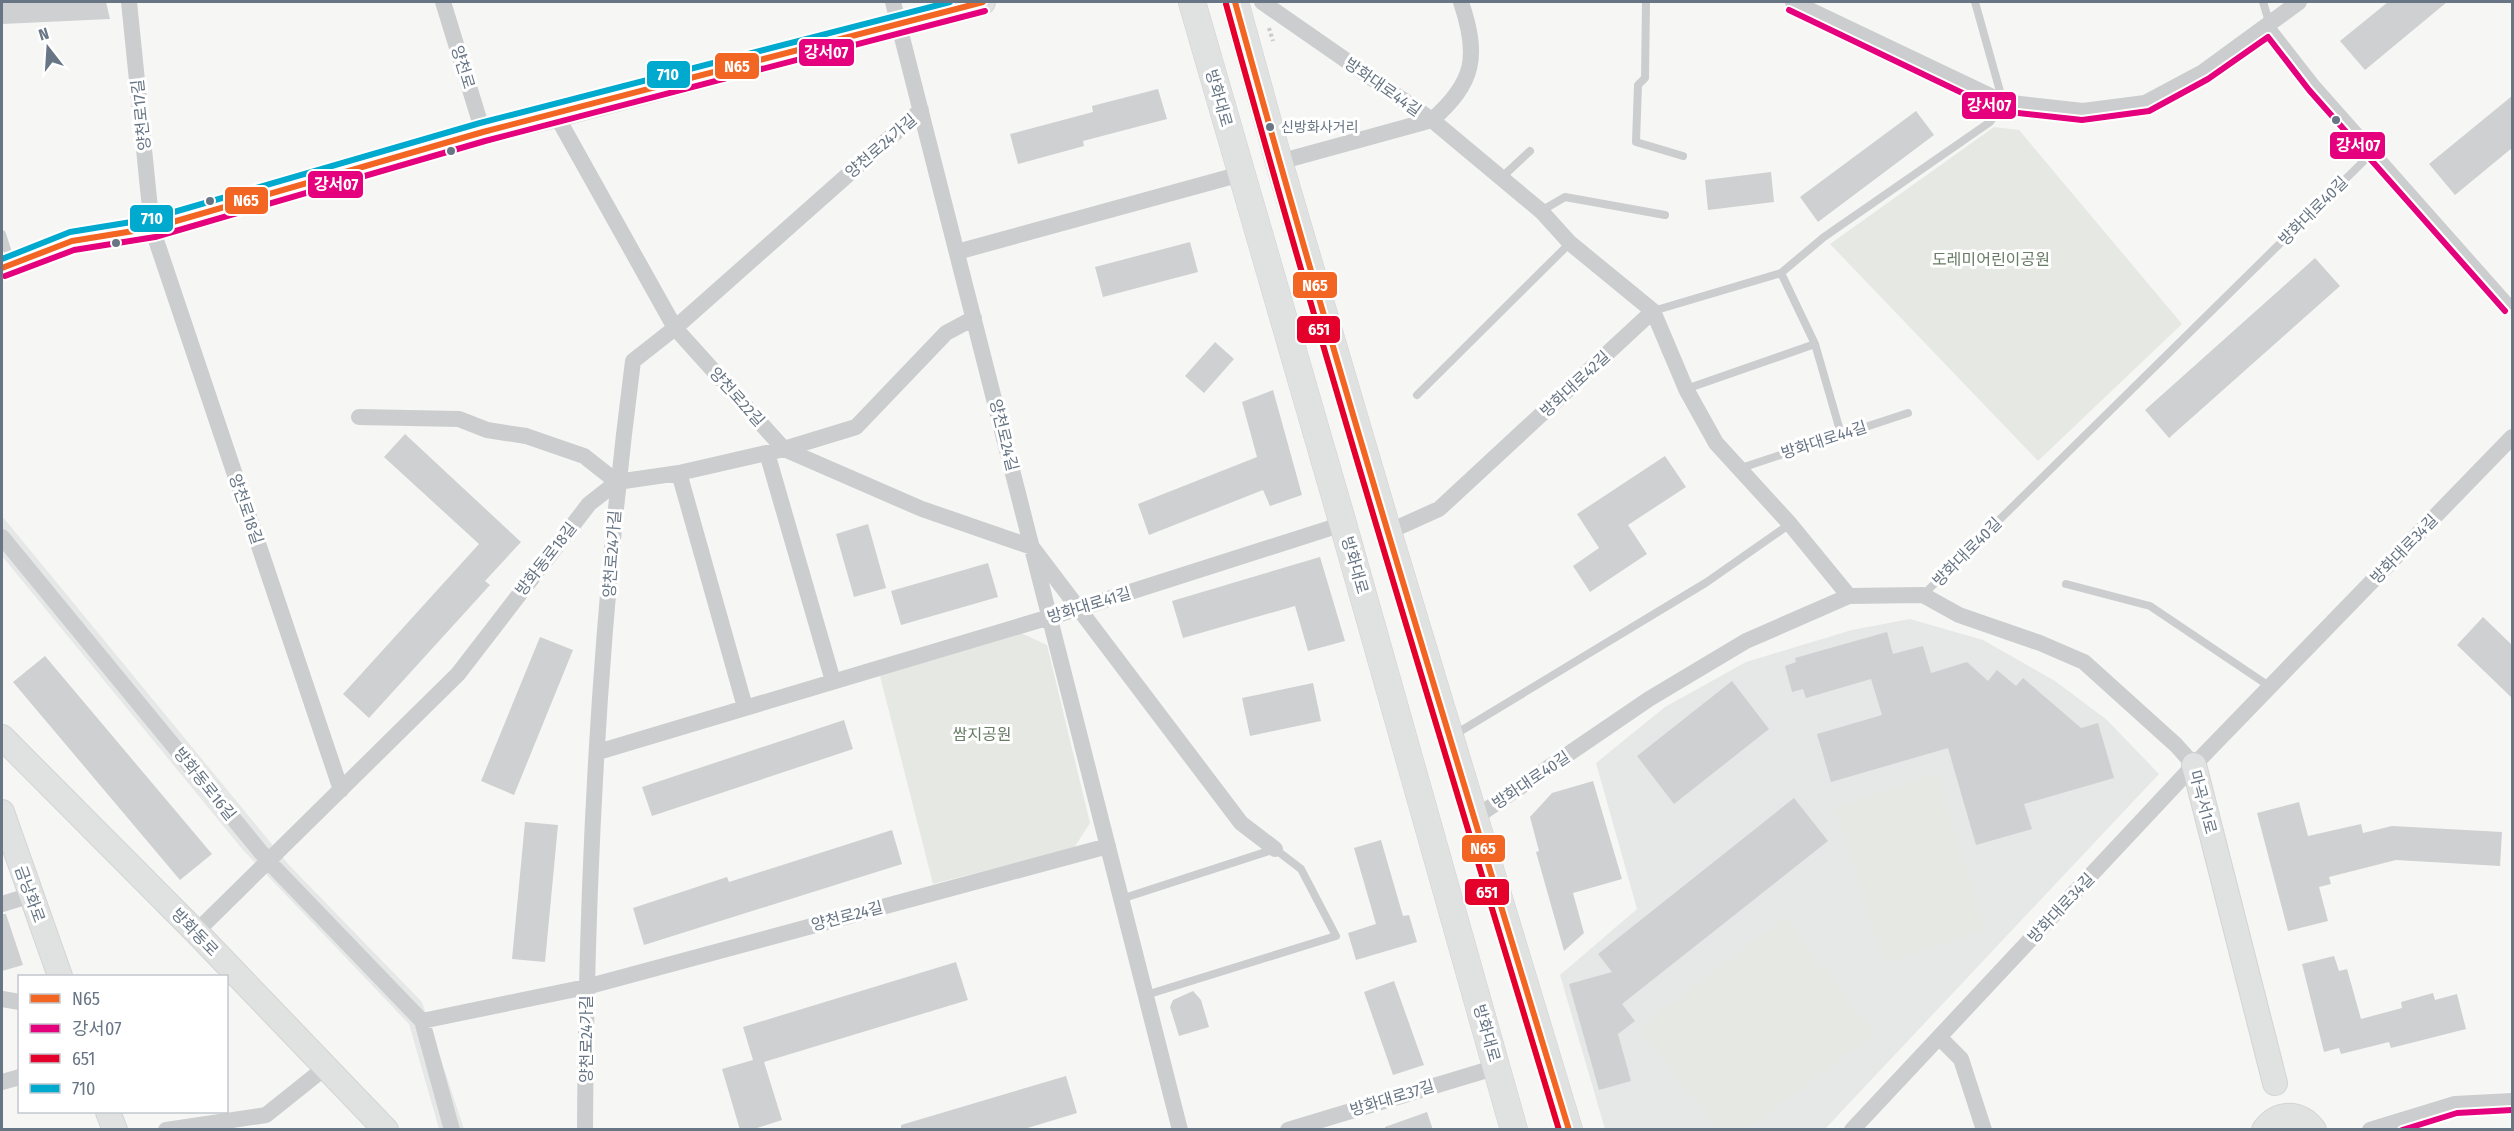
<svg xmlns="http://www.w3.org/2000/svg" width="2514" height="1131" viewBox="0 0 2514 1131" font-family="'Fira Sans Condensed','Noto Sans KR',sans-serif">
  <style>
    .built { fill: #e6e7e7 }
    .green { fill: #e6e9e3 }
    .building { fill: #cfd0d1 }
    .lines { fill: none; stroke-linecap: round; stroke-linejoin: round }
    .secondary-casing { stroke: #d3d4d4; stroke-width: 26 }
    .primary-casing { stroke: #d2d2d3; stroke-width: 28 }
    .path { stroke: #cacbca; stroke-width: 4; stroke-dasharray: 3 3; stroke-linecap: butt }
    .lane { stroke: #cccdce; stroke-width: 8 }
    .street { stroke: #cccdce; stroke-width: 16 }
    .secondary { stroke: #e0e1e1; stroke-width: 24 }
    .primary { stroke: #e0e1e1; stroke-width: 27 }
    .bus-1-casing { stroke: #fff; stroke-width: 10 }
    .bus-2-casing { stroke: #fff; stroke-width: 10 }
    .bus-3-casing { stroke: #fff; stroke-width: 10 }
    .bus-4-casing { stroke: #fff; stroke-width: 10 }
    .bus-1 { stroke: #f26522; stroke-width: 6 }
    .bus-2 { stroke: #e5007d; stroke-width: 6 }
    .bus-3 { stroke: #e4002b; stroke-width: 6 }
    .bus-4 { stroke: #00a9ce; stroke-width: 6 }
    .bus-dot { fill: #677584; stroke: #fff; stroke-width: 2 }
    .labels { text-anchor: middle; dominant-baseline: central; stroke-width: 6; stroke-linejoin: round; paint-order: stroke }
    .bus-label { font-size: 14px; fill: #677584; stroke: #fff; text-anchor: start }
    .street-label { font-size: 16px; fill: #677584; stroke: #fff }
    .park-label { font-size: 16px; fill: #687b65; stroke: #fff }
    .line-badge { stroke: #fff; stroke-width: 2 }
    .badge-label { font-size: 16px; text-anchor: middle; font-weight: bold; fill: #fff }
  </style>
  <rect width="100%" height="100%" fill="#f6f6f5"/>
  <path class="built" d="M2,516L289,865L422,1002L464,1129H439L409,1024L243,850L2,556Z
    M1910,619L1983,640L2055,681L2107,720L2159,774L1825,1129H1605L1560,975L1637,909L1596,763L1665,707L1746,662L1852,630Z"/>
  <path class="green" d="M1994,127L2019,130L2182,324L2038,461L1830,244Z
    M1021,633L1047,645L1090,823L1074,848L933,884L880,676Z
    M1937,774L1986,931L1883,963L1835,806Z
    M1784,917L1874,1033L1749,1129H1717L1639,1029Z"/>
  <path class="building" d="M2,2H106L110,19L2,24Z
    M2388,2H2447L2365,70L2340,41Z
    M1158,89L1167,119L1083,141L1084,146L1018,164L1010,134L1093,112L1092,106Z
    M2512,96V148L2455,195L2429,164Z
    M1916,111L1934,135L1818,222L1800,197Z
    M1771,172L1774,202L1708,210L1705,180Z
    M1190,242L1198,272L1103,297L1095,267Z
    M2315,258L2340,286L2169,438L2145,410Z
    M1215,342L1234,359L1204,393L1185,376Z
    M1273,390L1302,495L1270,506L1263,490L1149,535L1138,504L1257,457L1242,402Z
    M405,434L521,542L485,581L490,585L369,718L343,694L479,544L384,457Z
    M1665,456L1686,487L1628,525L1647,554L1590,592L1573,566L1599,548L1577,514Z
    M868,524L886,588L854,597L836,534Z
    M1320,557L1345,641L1308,651L1295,606L1183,638L1172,601Z
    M988,563L998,597L901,625L891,591Z
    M2483,617L2512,645V698L2457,645Z
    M1887,632L1893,654L1923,646L1931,673L1967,662L1988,681L1997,670L2016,686L2023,678L2081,728L2098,723L2114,778L2024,804L2032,829L1976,845L1948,748L1831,782L1817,734L1882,715L1871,679L1806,698L1803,689L1792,692L1785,666L1796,662L1795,658Z
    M540,637L573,650L514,795L481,781Z
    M45,656L212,854L180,880L13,682Z
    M1732,681L1769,729L1674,804L1637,756Z
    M1313,683L1321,721L1250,736L1242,698Z
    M844,720L853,749L652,816L642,787Z
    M1593,781L1622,879L1573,893L1584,933L1564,951L1536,852L1539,851L1530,817L1552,793Z
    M1794,798L1828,841L1622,1004L1635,1021L1618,1034L1631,1081L1599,1090L1569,984L1612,972L1598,954Z
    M2299,802L2308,836L2361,824L2363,833L2392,826L2502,832L2500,866L2396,860L2329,877L2331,884L2319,887L2328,921L2288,931L2257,813Z
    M525,822L558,825L545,962L512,959Z
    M892,830L902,864L644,945L633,908L727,877L729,882Z
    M1381,840L1403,916L1409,915L1417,942L1356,960L1348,933L1376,924L1354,848Z
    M2,914H6L23,965L2,971Z
    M2334,956L2339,971L2347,969L2361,1019L2402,1008L2401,1002L2433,993L2435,1000L2457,994L2466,1029L2391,1048L2389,1042L2341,1054L2339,1048L2324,1052L2302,964Z
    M956,962L968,1000L764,1062L782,1120L751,1130H740L722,1069L753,1060L743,1027Z
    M1394,981L1424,1065L1393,1075L1364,992Z
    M1193,991L1201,1000L1209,1027L1179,1036L1170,1007L1173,1000Z
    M1066,1076L1077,1113L1021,1130H901V1125Z
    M1427,1112L1433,1130H1385V1127Z"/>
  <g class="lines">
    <g class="secondary-casing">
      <path id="secondary" d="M2,268L72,241L152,228L483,132L556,115L983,2
        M2,737L196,932L386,1130
        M2194,765L2275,1083
        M2,812L60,976
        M108,1112L115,1130
        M2264,1130C2277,1111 2301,1111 2314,1130"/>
    </g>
    <g class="primary-casing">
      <path id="primary" d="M1192,2L1343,524L1514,1130
        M1235,2L1279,162L1388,532L1569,1130"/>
    </g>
    <path class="path" d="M1269,28L1273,41"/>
    <path class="lane" d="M1646,2L1645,78L1638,85L1636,142L1683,156
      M2263,2L2270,25L2316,84L2512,305
      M1501,178L1530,151
      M1541,211L1565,197L1665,215
      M2,234L7,250
      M1781,273L1815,344L1841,434
      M1653,311L1781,273L1824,237L1990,122L2003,102L1975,2
      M1686,389L1815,344
      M1417,395L1570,243
      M1741,468L1908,413
      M2066,584L2150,606L2269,686
      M1923,595L2376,149
      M1454,735L1707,582L1790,524
      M1121,899L1275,849L1301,869L1336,936L1146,995"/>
    <path class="street" d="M129,2L152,228L341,790
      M443,2L483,132
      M893,2L1180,1130
      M1262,2L1432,120L1541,211L1570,243L1653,311L1686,389L1716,443L1790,524L1849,596
      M1793,2L2003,102L2083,111L2145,103L2203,72L2299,2
      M556,115L675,328L784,449L922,509L1032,547L1241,823L1275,849
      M1279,162L1432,120C1475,82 1479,56 1461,2
      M957,252L1241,174
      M359,417L459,419L487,430L526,436L584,456L617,482
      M767,453L833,681
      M679,473L745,707
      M1388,532L1439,509L1653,311
      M2,537L269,862L422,1021L586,987L1108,846
      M598,752L1080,608L1343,524
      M1473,819L1649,699L1746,641L1849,596L1923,595L1959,615L2040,643L2084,662L2176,745L2194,765
      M2,904L31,895
      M196,932L458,674L589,504L617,482L679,473L784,449L856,427L946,333L974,318
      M2,999L20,1002
      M422,1021L452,1130
      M1940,1038L1961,1059L1984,1130
      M2,1082L20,1077
      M166,1130L266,1115L326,1067
      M585,1130C586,873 600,615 633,361L675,328L921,110
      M1288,1130L1497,1067
      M1852,1130L2194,765L2512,437
      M2370,1130L2455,1104L2512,1101"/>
    <use href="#secondary" class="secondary"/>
    <use href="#primary" class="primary"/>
    <g class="bus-1-casing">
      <path id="bus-1" d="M1235,2C1339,380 1455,754 1569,1130
        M2,268L72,241L152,228L483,132L983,2"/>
    </g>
    <g class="bus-2-casing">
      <path id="bus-2" d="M1789,10L2000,111L2082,120L2149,111L2208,79L2268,37L2309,90L2505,311
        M5,276L74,250L155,237L485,141L985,11
        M2402,1130L2457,1113L2512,1110"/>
    </g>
    <g class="bus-3-casing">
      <path id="bus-3" d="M1226,4C1330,382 1446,755 1559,1130"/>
    </g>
    <g class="bus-4-casing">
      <path id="bus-4" d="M2,259L70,232L150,219L480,123L950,2"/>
    </g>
    <use href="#bus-1" class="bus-1"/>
    <use href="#bus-2" class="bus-2"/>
    <use href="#bus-3" class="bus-3"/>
    <use href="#bus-4" class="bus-4"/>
  </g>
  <g class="bus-dot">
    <circle cx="2336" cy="120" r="5"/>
    <circle cx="1270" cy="127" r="5"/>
    <circle cx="451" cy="151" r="5"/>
    <circle cx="210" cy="201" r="5"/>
    <circle cx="116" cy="243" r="5"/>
  </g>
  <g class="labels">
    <g class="bus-label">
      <text x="1281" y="127">신방화사거리</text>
    </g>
    <g class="street-label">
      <text transform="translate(463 67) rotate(73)">양천로</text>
      <text transform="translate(1383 87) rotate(35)">방화대로44길</text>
      <text transform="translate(1219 98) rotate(74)">방화대로</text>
      <text transform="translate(141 115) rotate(-96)">양천로17길</text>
      <text transform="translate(881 146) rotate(-41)">양천로24가길</text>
      <text transform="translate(2313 211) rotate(-45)">방화대로40길</text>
      <text transform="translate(1575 384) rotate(-43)">방화대로42길</text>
      <text transform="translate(737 397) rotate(48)">양천로22길</text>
      <text transform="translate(1004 435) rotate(76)">양천로24길</text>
      <text transform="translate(1824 440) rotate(-18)">방화대로44길</text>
      <text transform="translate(246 509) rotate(71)">양천로18길</text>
      <text transform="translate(2404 549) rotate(-46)">방화대로34길</text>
      <text transform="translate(1967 552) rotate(-45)">방화대로40길</text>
      <text transform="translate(612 554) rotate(-86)">양천로24가길</text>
      <text transform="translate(546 559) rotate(-52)">방화동로18길</text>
      <text transform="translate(1355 565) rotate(74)">방화대로</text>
      <text transform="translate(1089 605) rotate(-17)">방화대로41길</text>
      <text transform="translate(1531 780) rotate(-34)">방화대로40길</text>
      <text transform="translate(205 784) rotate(51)">방화동로16길</text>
      <text transform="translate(2203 802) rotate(75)">마곡서1로</text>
      <text transform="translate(30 894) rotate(70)">금낭화로</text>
      <text transform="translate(2061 908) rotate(-47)">방화대로34길</text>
      <text transform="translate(847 916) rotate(-15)">양천로24길</text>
      <text transform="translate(195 932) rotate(46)">방화동로</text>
      <text transform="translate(1487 1033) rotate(74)">방화대로</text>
      <text transform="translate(586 1039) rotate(-90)">양천로24가길</text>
      <text transform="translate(1392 1098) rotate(-17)">방화대로37길</text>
    </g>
    <g class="park-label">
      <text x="1991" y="259">도레미어린이공원</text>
      <text x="982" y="734">쌈지공원</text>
    </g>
  </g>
  <g class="line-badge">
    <rect x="798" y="38" width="57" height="29" rx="6" fill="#e5007d"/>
    <rect x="714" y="52" width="46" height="28" rx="6" fill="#f26522"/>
    <rect x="646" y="60" width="45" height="29" rx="6" fill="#00a9ce"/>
    <rect x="1961" y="91" width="56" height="29" rx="6" fill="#e5007d"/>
    <rect x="2329" y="131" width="57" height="29" rx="6" fill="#e5007d"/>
    <rect x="307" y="170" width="57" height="29" rx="6" fill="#e5007d"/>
    <rect x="224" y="186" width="45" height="29" rx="6" fill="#f26522"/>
    <rect x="129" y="204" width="45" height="29" rx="6" fill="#00a9ce"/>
    <rect x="1292" y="271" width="46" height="28" rx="6" fill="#f26522"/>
    <rect x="1296" y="315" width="45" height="29" rx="6" fill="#e4002b"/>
    <rect x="1461" y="834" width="45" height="29" rx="6" fill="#f26522"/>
    <rect x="1464" y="878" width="46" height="28" rx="6" fill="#e4002b"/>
  </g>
  <g class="badge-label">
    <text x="826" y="58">강서07</text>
    <text x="737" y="72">N65</text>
    <text x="668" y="80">710</text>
    <text x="1989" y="111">강서07</text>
    <text x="2358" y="151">강서07</text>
    <text x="336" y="190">강서07</text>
    <text x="246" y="206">N65</text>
    <text x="152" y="224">710</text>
    <text x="1315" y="291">N65</text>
    <text x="1319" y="335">651</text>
    <text x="1483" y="854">N65</text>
    <text x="1487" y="898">651</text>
  </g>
  <rect width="2514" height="1131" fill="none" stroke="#677584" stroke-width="6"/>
  <rect x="18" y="975" width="210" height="138" fill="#ffffff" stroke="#c2c8ce" stroke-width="1.5"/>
  <rect x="30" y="994" width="30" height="9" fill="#f26522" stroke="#c2c8ce" stroke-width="1.5"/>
  <text x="72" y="1005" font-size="18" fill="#677584">N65</text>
  <rect x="30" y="1024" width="30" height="9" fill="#e5007d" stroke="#c2c8ce" stroke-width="1.5"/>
  <text x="72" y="1035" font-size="18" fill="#677584">강서07</text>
  <rect x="30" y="1054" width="30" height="9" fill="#e4002b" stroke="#c2c8ce" stroke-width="1.5"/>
  <text x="72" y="1065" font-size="18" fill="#677584">651</text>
  <rect x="30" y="1084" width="30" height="9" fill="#00a9ce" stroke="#c2c8ce" stroke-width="1.5"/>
  <text x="72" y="1095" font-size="18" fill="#677584">710</text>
  <g transform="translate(48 48) rotate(343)" stroke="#ffffff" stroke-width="4.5" paint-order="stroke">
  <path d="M0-4.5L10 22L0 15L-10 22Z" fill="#677584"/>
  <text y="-9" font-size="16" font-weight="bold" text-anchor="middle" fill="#677584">N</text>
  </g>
</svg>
